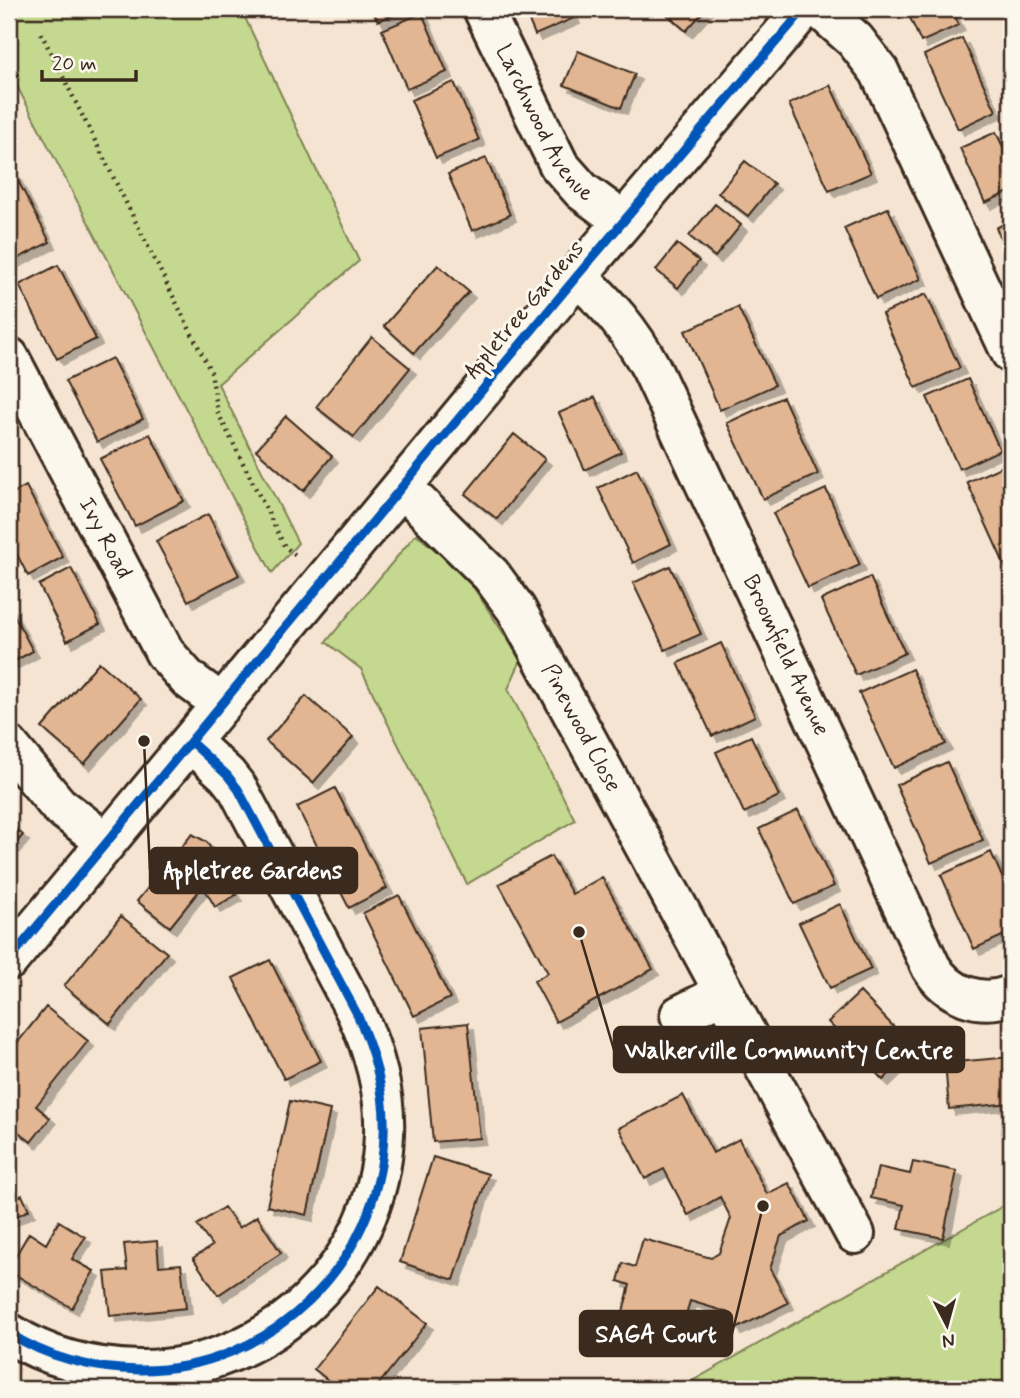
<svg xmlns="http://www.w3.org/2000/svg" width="1020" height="1398" viewBox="0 0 1020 1398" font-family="Mynerve,sans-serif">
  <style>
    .green { fill: #c4d98f; stroke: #808256; stroke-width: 2 }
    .building { fill: #e2b693; stroke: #3b2a1e; stroke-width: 2; filter: url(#shadow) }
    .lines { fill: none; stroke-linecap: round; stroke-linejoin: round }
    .minor-casing { stroke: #3b2a1e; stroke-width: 44 }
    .path { stroke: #3b2a1e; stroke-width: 4.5; stroke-dasharray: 2 5; stroke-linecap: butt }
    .minor { stroke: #fbf7ec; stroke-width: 38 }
    .cycleway-casing { stroke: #fbf7ec; stroke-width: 13 }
    .cycleway { stroke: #0057b8; stroke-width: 9 }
    .labels { text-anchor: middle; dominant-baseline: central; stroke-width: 6; stroke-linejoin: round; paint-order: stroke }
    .street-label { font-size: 23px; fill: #3b2a1e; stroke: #fbf7ec }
    .leader { fill: none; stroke: #3b2a1e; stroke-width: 2.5 }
    .callout-dot { fill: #3b2a1e; stroke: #fbf7ec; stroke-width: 2.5 }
    .callout { fill: #3b2a1e; stroke: #3b2a1e; stroke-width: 2.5 }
    .callout-label { font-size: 24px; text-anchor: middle; font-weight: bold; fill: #fff }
  </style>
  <defs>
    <filter id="shadow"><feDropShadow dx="6" dy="6" stdDeviation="0" flood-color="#0004"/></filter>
  </defs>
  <rect width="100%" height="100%" fill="#f4e4d1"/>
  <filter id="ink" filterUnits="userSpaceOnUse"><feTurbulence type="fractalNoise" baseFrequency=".0143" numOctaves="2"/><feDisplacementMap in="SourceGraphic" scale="14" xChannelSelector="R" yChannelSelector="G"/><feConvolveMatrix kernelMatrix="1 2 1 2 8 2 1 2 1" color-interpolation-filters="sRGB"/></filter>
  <g filter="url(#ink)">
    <path class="green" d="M9,9H241L359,261L218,384L298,543L272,573L9,71Z
      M416,534L466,576L521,660L508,689L575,820L467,884L361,669L326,642Z
      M1005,1205L1011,1214V1389H678Z"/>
    <path class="building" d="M372,9H407L378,21Z
      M524,9H570L574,18L535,35Z
      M661,9H706L686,31Z
      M906,9H951L959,25L921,42Z
      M422,13L447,72L407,89L382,30Z
      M962,38L996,111L958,129L924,55Z
      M578,51L635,74L621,108L564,85Z
      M454,82L479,140L436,158L411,100Z
      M830,85L871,173L829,191L789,104Z
      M996,132L1011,164V191L985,203L960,148Z
      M486,158L510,215L472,231L448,174Z
      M745,161L774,184L748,216L718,193Z
      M14,173L50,242L11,262L9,257V175Z
      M715,204L741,225L715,257L689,236Z
      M888,208L921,279L876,299L844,228Z
      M1011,220V262L996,228Z
      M677,244L699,261L678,288L656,270Z
      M58,265L96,339L57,359L19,285Z
      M438,265L469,292L414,353L384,326Z
      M926,294L960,368L916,388L882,314Z
      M738,307L775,385L720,410L685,331Z
      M372,337L410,368L354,437L316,407Z
      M112,358L143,419L97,442L65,381Z
      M968,379L1000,450L959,469L927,397Z
      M595,397L621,452L585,470L559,413Z
      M783,397L818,474L763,499L727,423Z
      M286,416L332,456L303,491L256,450Z
      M150,434L184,501L135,526L100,459Z
      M514,434L545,459L497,519L465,494Z
      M1007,464L1011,474V565L1006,568L967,482Z
      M637,469L671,544L633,563L598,488Z
      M26,486L63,557L28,576L9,539V495Z
      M826,489L860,565L808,588L773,513Z
      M208,514L239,575L188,601L156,541Z
      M670,566L701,634L665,650L633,583Z
      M71,568L100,624L67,641L39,585Z
      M870,577L905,653L856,675L821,600Z
      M9,606L33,651L9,664Z
      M721,643L755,716L712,736L678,663Z
      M99,662L141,699L84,764L42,728Z
      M912,669L946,744L894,768L859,693Z
      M306,696L353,737L313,783L266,741Z
      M751,736L779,796L744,813L716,752Z
      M947,762L983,840L931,863L896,785Z
      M335,788L387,888L349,908L297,807Z
      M798,810L834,886L794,904L759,829Z
      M9,823L23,835L9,851Z
      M192,834L207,842L236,895L215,907L203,886L170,927L137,901Z
      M991,852L1011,897V932L974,949L941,875Z
      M551,856L572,894L602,877L653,969L556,1022L534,981L548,973L499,884Z
      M399,895L450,998L414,1016L363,913Z
      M840,904L871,969L830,988L799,923Z
      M121,916L167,953L110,1024L64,986Z
      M270,960L321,1061L284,1079L233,978Z
      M860,992L915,1049L883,1080L828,1022Z
      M46,1007L88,1041L36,1106L50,1118L31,1142L9,1124V1053Z
      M468,1023L480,1138L433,1142L422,1028Z
      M1011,1057V1103L949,1109L945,1063Z
      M683,1095L713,1153L739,1139L767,1194L789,1183L809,1221L781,1236L770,1269L788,1303L736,1329L727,1312L690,1301L681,1332L622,1316L630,1285L618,1281L623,1263L635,1267L643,1239L711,1258L719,1253L731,1218L720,1197L688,1215L664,1169L645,1179L619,1128Z
      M290,1101L330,1110L307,1215L267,1206Z
      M433,1157L488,1174L454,1280L400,1262Z
      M913,1162L957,1171L943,1238L899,1229L904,1205L871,1198L878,1167L910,1174Z
      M9,1188L14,1199L22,1195L29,1210L9,1220Z
      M224,1207L239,1228L257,1216L281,1253L218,1295L193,1258L212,1246L197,1225Z
      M59,1221L85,1237L72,1259L94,1271L72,1308L9,1271V1267L29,1233L46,1244Z
      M157,1241L159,1266L181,1264L186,1308L110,1316L105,1272L127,1270L124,1244Z
      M379,1286L427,1323L375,1389H339L314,1369Z"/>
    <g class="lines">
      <g class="minor-casing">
        <g id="minor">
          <path id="s1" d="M483,9L559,165L582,191L623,221"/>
          <path d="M820,9L855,40L879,71L1011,353"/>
          <path id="s2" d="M577,276C608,304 631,331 651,368L931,967C948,995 980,1007 1011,995"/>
          <path id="s3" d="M9,357L165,653L188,679L222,704"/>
          <path id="s4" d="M402,487L491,575L516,609L855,1234"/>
          <path d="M9,746L58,805L106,842"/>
          <path d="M9,960L577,276L804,9"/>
          <path d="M680,1015L724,993"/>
          <path d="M9,1333C47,1358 94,1369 139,1370C269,1371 380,1264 384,1134C386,1091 374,1051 356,1012L238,789L227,775L191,742"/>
        </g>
      </g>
      <path class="path" d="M41,33L211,372L218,413L285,547L298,557"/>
      <use href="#minor" class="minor"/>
      <g class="cycleway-casing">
        <path id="cycleway" d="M9,960L577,276L804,9
          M9,1333C47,1358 94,1369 139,1370C269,1371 380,1264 384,1134C386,1091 374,1051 356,1012L238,789L227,775L191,742"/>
      </g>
      <use href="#cycleway" class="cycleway"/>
    </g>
  </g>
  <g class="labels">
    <g class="street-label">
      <text stroke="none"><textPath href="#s1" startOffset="130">Larchwood Avenue</textPath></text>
      <text transform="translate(525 310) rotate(-50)">Appletree Gardens</text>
      <text stroke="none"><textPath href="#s3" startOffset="205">Ivy Road</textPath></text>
      <text stroke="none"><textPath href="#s2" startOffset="436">Broomfield Avenue</textPath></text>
      <text stroke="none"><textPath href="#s4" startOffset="303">Pinewood Close</textPath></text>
    </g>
  </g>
  <path class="leader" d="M144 741L150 870M579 932L614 1050M763 1206L732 1334"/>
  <g class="callout-dot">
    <circle cx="144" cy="741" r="7"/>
    <circle cx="579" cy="932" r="7"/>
    <circle cx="763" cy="1206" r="7"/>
  </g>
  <g class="callout">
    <rect x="150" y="848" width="207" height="45" rx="7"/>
    <rect x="614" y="1027" width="350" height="45" rx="7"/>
    <rect x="580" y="1311" width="152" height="45" rx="7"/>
  </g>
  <g class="callout-label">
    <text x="253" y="878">Appletree Gardens</text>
    <text x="789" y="1058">Walkerville Community Centre</text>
    <text x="656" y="1342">SAGA Court</text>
  </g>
  <rect width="1020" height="1398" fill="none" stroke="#fbf7ec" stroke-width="35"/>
  <rect x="18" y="18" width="985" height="1363" fill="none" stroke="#3b2a1e" stroke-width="2.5" filter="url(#ink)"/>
  <g transform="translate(947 1325) rotate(174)" stroke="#fbf7ec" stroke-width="5" paint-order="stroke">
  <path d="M0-5L12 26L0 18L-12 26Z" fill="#3b2a1e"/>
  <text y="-10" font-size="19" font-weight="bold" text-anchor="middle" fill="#3b2a1e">N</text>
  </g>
  <path d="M42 70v10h94v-10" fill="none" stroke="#3b2a1e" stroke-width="3.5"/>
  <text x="52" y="70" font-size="21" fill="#3b2a1e" stroke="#fbf7ec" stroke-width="5" paint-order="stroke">20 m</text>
</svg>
